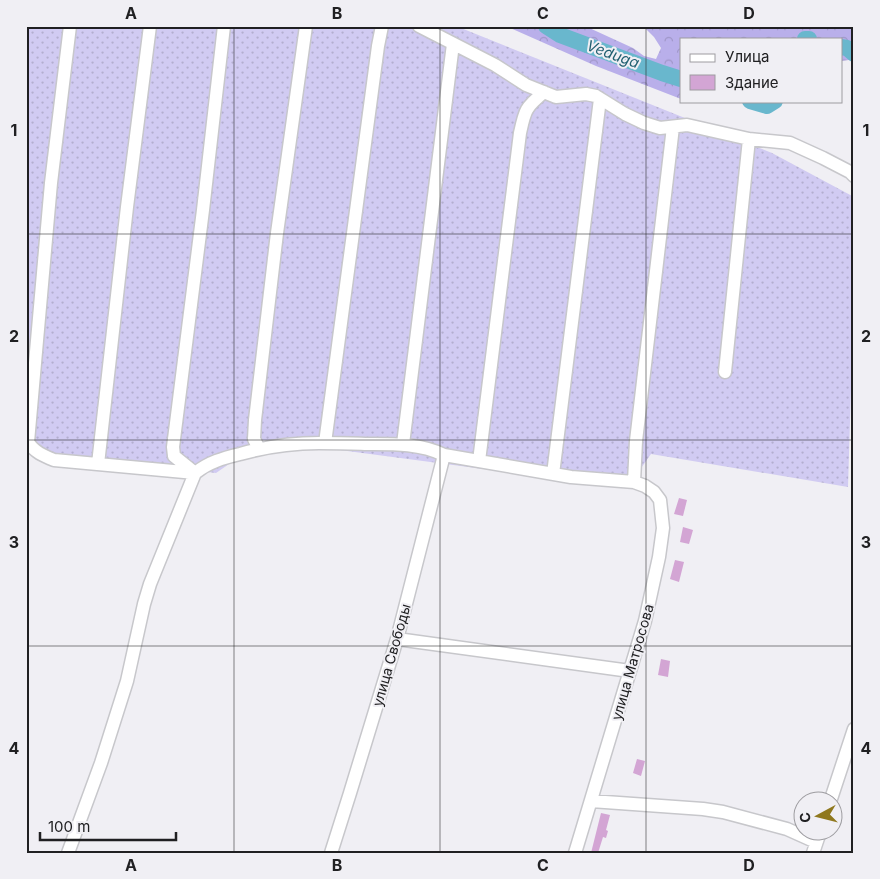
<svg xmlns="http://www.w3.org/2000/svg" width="880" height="879" viewBox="0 0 880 879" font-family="Inter,sans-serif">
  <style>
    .forest { fill: url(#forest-crowns) }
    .garden { fill: url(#garden-dots) }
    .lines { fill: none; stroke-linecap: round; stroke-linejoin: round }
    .river { stroke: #69b7cd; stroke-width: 16 }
    .building { fill: #d3a5d4 }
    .minor-casing { stroke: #c7c7cb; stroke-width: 15 }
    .minor { stroke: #fff; stroke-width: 12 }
    .grid { fill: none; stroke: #202022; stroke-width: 1; stroke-opacity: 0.55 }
    .labels { text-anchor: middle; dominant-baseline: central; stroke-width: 4; stroke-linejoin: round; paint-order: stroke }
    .street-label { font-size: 14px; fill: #202022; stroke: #f0eff4 }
    .water-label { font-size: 15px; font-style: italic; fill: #216071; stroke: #f0eff4 }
    .neatline { fill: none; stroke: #202022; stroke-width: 2 }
    .grid-label { font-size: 16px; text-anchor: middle; font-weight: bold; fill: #202022 }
  </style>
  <defs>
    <pattern id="forest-crowns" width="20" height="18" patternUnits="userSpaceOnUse" patternTransform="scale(1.25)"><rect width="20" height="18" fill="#b9afea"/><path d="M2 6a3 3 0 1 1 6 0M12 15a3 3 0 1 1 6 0" fill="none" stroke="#9f96c8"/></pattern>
    <pattern id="garden-dots" width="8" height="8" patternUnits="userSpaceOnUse" patternTransform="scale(1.25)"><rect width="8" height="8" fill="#d1cbf2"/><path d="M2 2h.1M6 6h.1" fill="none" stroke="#b3aecf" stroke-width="1.8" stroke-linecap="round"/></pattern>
  </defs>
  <rect width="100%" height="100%" fill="#f0eff4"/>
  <path class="forest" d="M506,26H585L633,48L644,56L656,59L661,48L654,37L643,26H854V62L849,60L841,61V39H681V99L596,66Z"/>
  <path class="garden" d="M26,26H456L772,153L854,197V291L848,487L651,454L627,488L264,440L216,473L26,450Z"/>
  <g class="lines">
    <path class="river" d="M546,26L560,35L662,73L681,79
      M805,39H809
      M841,47L847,48L854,54
      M750,101L767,106L775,101"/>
  </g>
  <path class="building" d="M679,498L687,500L683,516L674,514Z
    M683,527L693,530L689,544L680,542Z
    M675,560L684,562L679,582L670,579Z
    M661,659L670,661L668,677L658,675Z
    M637,759L645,761L641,776L633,773Z
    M601,813L610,815L606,830L608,831L606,838L603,837L598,853H591Z"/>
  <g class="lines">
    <g class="minor-casing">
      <path id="minor" d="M70,26L51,183L28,442C34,452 44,456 54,460L195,473C209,462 223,458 240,454C265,447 293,443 319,443C335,443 350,443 365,444C392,444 419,443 444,455L571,477L634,482L645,486L654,492L660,500L663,528L659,557L645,621L575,853
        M419,26L495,65L526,85L556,97L586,94L596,96L625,114L644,123L660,128L687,125L749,139L790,143L823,158L850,172L854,176
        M725,372L749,139
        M325,443L378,46L382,26
        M403,444L453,44
        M259,449L254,439L255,420L277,233L306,26
        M479,461L520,133C525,110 525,108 544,92
        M98,464L127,207L150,26
        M195,473L174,456L173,447L203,210L224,26
        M553,474L600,99
        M634,482L636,441L673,127
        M397,639L630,671
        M591,801L703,809L723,812L787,829L816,842
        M830,802L854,729
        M68,853L101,763L127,681L144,604L150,584L195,473
        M331,853L350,793L397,639L444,455
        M813,853L820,832"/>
    </g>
    <use href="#minor" class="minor"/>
  </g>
  <path class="grid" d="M234,26V853M440,26V853M646,26V853M26,234H854M26,440H854M26,646H854"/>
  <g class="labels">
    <g class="street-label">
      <text transform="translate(391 655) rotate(-74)">улица Свободы</text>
      <text transform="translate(632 662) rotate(-74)">улица Матросова</text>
    </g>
    <g class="water-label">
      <text transform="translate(613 54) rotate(20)">Veduga</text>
    </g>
  </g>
  <rect width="880" height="879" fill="none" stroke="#f0eff4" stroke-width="55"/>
  <rect x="680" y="38" width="162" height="65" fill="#f0eff4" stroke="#9d9ca0"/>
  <rect x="690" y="54" width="25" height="8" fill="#ffffff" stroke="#9d9ca0"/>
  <text x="725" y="62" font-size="15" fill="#202022">Улица</text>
  <rect x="690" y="75" width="25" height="15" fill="#d3a5d4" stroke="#9d9ca0"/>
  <text x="725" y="88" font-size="15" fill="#202022">Здание</text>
  <g transform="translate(818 816) rotate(263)"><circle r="24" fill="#f0eff4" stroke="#9d9ca0"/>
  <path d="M0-4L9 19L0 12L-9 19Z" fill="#8f781e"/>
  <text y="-8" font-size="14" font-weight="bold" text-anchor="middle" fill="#202022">С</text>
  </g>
  <path d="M40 832v8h136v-8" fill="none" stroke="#202022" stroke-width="2.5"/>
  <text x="48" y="832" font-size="15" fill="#202022" stroke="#f0eff4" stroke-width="4" paint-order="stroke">100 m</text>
  <rect x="28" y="28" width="824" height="824" class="neatline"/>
  <g class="grid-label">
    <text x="131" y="19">A</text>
    <text x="337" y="19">B</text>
    <text x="543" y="19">C</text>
    <text x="749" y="19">D</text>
    <text x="14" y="136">1</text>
    <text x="866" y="136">1</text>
    <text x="14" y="342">2</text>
    <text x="866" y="342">2</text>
    <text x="14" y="548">3</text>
    <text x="866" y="548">3</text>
    <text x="14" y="754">4</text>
    <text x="866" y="754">4</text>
    <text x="131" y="871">A</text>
    <text x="337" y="871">B</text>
    <text x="543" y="871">C</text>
    <text x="749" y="871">D</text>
  </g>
</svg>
